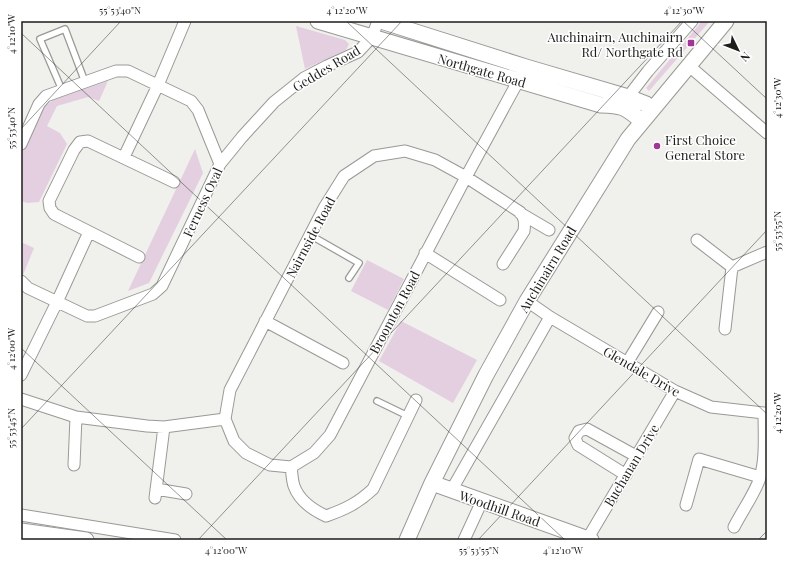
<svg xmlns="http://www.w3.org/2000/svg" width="788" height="561" viewBox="0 0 788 561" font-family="'Playfair Display',serif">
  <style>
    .green { fill: #e4cfe0 }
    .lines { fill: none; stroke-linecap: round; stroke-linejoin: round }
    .lane-casing { stroke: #999995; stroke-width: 8 }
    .street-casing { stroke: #999995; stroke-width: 13 }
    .secondary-casing { stroke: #999995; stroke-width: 17 }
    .lane { stroke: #fff; stroke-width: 5.5 }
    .street { stroke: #fff; stroke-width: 11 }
    .secondary { stroke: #fff; stroke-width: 15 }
    .ticks { fill: none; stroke: #1d1d1b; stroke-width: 1; stroke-opacity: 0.45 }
    .poi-dot { fill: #a23696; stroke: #fff; stroke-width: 1.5 }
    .labels { text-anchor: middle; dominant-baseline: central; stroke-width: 3; stroke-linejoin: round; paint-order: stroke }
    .poi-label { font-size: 13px; fill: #1d1d1b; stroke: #fff; text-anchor: end }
    .street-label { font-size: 13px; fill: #1d1d1b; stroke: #fff }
    .neatline { fill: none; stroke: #1d1d1b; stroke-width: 1.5 }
    .ticks-label { font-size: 10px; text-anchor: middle; fill: #1d1d1b }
  </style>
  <rect width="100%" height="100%" fill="#f0f0ec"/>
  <path class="green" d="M702,21H710L649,91L646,88Z
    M296,26L345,40L349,44L346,50L305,69Z
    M108,81L99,101L88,97L57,106L47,126L60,133L67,144L39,202L27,203L21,201V152L44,107L53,100Z
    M195,149L203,173L149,283L128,291Z
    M21,242L34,248L23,275L21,269Z
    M367,260L404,279L388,310L351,291Z
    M401,321L477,360L453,403L379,361Z"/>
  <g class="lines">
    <g class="lane-casing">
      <path id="lane" d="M62,90L40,39L65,29L85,82
        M310,235L359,263L349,278
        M377,401L408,416"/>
    </g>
    <g class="street-casing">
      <path id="street" d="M688,65L767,133
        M626,103L628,97L648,71L692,21
        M21,144L39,104L46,96L116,71H128L191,101L198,110L220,164
        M124,157L158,85L185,21
        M520,213L549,230
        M697,240L732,267
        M425,253L500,300
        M139,257L54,214L50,208L49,201L74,150L80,142L88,141L174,182
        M732,267L767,252
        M21,281L28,288L87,316H95L153,294L162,286L220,164L242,137L274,102L304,78L327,66L358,52L372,37L378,21
        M527,301L550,317L675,391L711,407L764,413H767
        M265,321L343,363
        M725,329L732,267
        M627,363L658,312
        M21,375L57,302L89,232
        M21,399L76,417L147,426L164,427L225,419
        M225,419L234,441L246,453L270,465L291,467L314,453L330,435L466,177L522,74
        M225,419L230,390L324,208L344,176L374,156L405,151L435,160L466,177L520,212C525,218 525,223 524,231L503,264
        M74,465L76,417
        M291,467C292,473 292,480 294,486C299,500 313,510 326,516C346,509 358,503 373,489L416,400
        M626,475L578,445L575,438L579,431L587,429L636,456
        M156,489L186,494
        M451,491L550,317
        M155,498L164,427
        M686,505L699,459L760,477
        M21,515L175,540
        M734,527C742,511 754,495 760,478C766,458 764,434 764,413
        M588,538L675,391
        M464,540L482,501"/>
    </g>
    <g class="secondary-casing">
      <path id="secondary" d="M318,21L601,105C625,106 624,107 642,121
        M381,21L526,67L628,97L646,104L652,109
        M432,483L591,540
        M21,531L86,540
        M407,540L432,483L486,375L527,301L628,139L726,21"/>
    </g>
    <use href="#lane" class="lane"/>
    <use href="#street" class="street"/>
    <use href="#secondary" class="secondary"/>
  </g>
  <path class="ticks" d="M346,21L767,414M683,21L767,99M21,33L565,540M21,129L121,21M21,348L227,540M21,429L402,21M198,540L682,21M478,540L767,230M758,540L767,531"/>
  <g class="poi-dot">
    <rect x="687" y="39" width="8" height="8" rx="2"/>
    <circle cx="657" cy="146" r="4"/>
  </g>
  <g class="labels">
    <g class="poi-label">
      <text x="683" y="36">Auchinairn, Auchinairn<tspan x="683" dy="15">Rd/ Northgate Rd</tspan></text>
      <text x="665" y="139" text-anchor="start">First Choice<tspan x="665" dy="15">General Store</tspan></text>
    </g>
    <g class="street-label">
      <text transform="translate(326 68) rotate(-31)">Geddes Road</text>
      <text transform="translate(482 70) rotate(16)">Northgate Road</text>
      <text transform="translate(202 202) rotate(-65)">Ferness Oval</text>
      <text transform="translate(310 237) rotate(-62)">Nairnside Road</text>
      <text transform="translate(547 269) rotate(-59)">Auchinairn Road</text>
      <text transform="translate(394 312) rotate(-62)">Broomton Road</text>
      <text transform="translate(642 371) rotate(30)">Glendale Drive</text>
      <text transform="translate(631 465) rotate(-59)">Buchanan Drive</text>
      <text transform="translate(500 508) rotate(19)">Woodhill Road</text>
    </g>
  </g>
  <rect width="788" height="561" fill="none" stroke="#ffffff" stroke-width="44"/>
  <g transform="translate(738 50) rotate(133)" stroke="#ffffff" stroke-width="3" paint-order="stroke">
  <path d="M0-3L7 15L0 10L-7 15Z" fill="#1d1d1b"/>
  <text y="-6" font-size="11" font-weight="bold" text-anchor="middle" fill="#1d1d1b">N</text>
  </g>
  <rect x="22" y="22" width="744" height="517" class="neatline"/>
  <g class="ticks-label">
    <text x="120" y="14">55°53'40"N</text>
    <text x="347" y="14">4°12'20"W</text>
    <text x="684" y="14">4°12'30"W</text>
    <text transform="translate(11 34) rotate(-90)" y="4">4°12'10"W</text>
    <text transform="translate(777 98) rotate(-90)" y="4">4°12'30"W</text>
    <text transform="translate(11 128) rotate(-90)" y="4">55°53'40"N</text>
    <text transform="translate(777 231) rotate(-90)" y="4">55°53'55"N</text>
    <text transform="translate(11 349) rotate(-90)" y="4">4°12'00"W</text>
    <text transform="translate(777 413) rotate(-90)" y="4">4°12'20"W</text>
    <text transform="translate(11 428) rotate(-90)" y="4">55°53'45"N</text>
    <text x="226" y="554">4°12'00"W</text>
    <text x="479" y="554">55°53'55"N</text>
    <text x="563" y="554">4°12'10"W</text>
  </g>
</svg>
